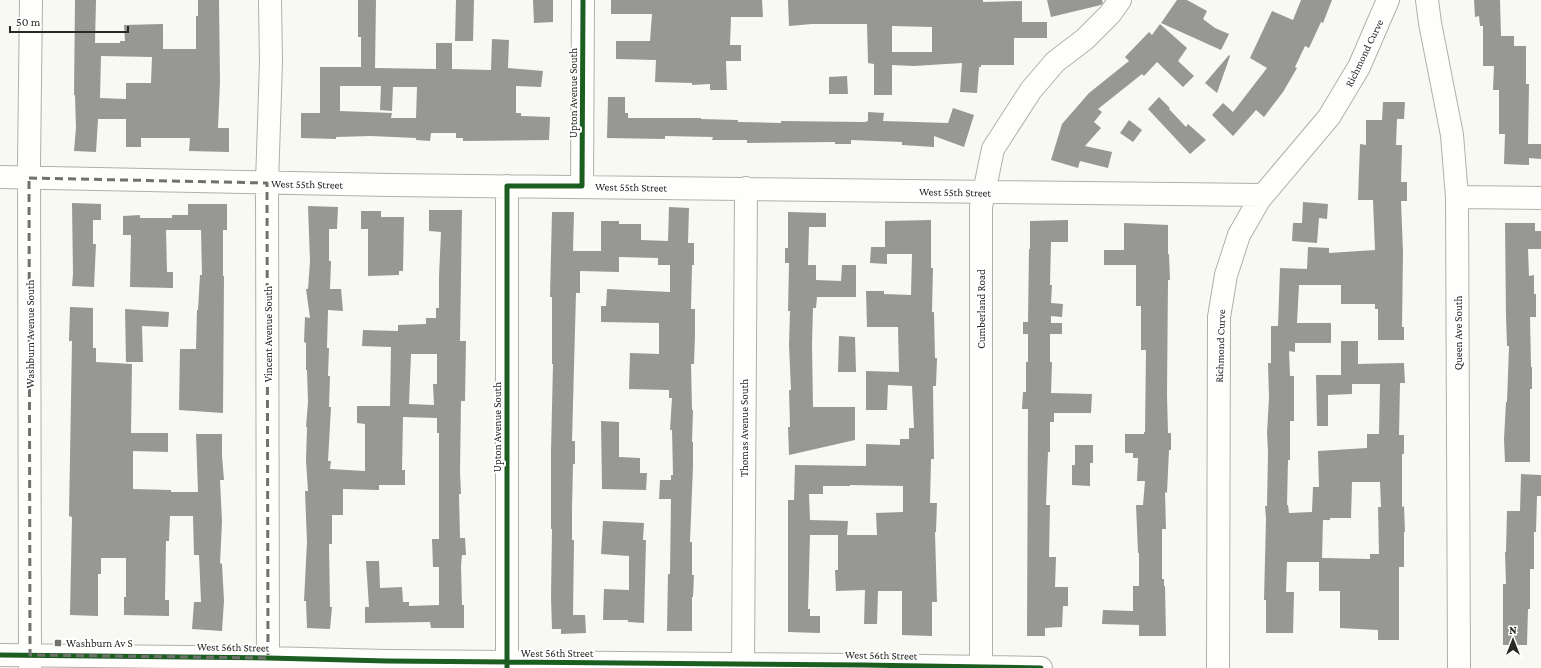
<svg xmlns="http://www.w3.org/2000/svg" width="1541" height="668" viewBox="0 0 1541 668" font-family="'Crimson Pro',serif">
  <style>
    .building { fill: #979793; fill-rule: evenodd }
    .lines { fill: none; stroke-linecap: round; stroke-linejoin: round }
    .minor-casing { stroke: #b0b0ab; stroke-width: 24 }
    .minor { stroke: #fefefd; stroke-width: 22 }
    .cycleway-casing { stroke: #fff; stroke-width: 8 }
    .cycleway { stroke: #1b5e20; stroke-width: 5 }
    .marked { fill: none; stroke: #70706c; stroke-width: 3; stroke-dasharray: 8 5; stroke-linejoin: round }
    .poi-dot { fill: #70706c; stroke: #fff; stroke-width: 1.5 }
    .labels { text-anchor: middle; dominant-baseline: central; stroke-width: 4; stroke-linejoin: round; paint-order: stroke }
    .street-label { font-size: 11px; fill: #272723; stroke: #fff }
    .poi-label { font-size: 11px; fill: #272723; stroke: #fff; text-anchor: start }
  </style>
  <rect width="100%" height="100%" fill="#f9f9f4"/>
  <path class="building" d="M75,0H96L95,43H120V41H125L124,25L163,24V49H196V16H198V0H219L220,82L218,128H229V152L189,151L190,138H141V147H126V119H98L96,152L74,151L76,128L75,95H74ZM101,56L152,57L151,83H126V99L100,98Z
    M358,0H376L375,68L436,69V43H452V69L491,70L492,39L509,40L508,68L543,71L541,87L516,86V113H521V116L550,117L549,140L463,141V138H456V133H431L430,141L416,140V138L371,136L336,137V139L301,138V113H320V67H361V37H358ZM340,86H381L380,110L392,111L393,87H417L416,118H391L392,113L340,111Z
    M456,0H474L473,41H455Z
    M533,0H553V22L534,23Z
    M611,0H762L763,17H731L730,45H741V61H726L727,90H710V84L692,85V83L655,82L656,60L616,59V41H650L652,14H611Z
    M788,0H983V2L1022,1V22H1047V38H1014V65H981V67H979L977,93L960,92L962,63L914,66L892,65V95H874V64L868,63L867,24H812L789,26ZM892,26L932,27V52H892Z
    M1047,0H1102L1103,3L1101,5L1051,17Z
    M1177,0H1187L1207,11L1203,19L1215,28L1229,34L1221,50L1161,23Z
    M1301,0H1332L1323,23L1321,22L1309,48L1305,46L1295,67L1297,68L1283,92L1264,117L1256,110L1233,136L1212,115L1223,103L1233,112L1267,68L1250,58L1272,11L1293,20Z
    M1474,0H1500L1501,36H1514V46H1526V84H1529L1528,144H1541V159L1529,158V165L1504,164L1505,134H1499V90H1493L1494,66H1483V26H1480L1479,16L1475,17Z
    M1160,24L1187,48L1178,61L1194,76L1183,87L1157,62L1144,76L1142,74L1098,109L1102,112L1094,122L1101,128L1085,146L1112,152L1108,168L1080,161L1078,168L1051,160L1062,124L1089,93L1129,61L1125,57L1149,32L1152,35Z
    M1229,55L1230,56L1217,93L1205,83Z
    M847,76L848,94H829V77Z
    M608,97H625V113H628V118H701V119L738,120V122L781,123V121L865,122L868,121V112L884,113L883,121L948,123L953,108L974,115L964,147L934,136V147L902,145V142L851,140V144H835V142L747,143V140H712L713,137L665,136V139L607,138Z
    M1159,97L1170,108L1169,109L1186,127L1188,124L1206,140L1190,154L1148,109Z
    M1383,102H1405L1404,119H1397L1396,145H1402L1401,182H1407V201H1401L1403,252L1402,327H1404V340H1378V309H1375V304H1341V285H1299L1297,323H1331V343H1295V352L1289,351L1290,376H1294V421H1290V460H1288L1287,505H1288L1289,513L1312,512L1313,487H1319L1318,451L1367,448V434H1379L1380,384H1352V394L1328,395V426H1317L1316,375H1341V341H1358V364L1404,363L1405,383H1400L1399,435H1404V454H1402V507L1404,506L1405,532H1404V567H1399V640H1378V630L1340,628V591H1319V562H1287L1286,592H1294L1293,633H1266V600H1264L1266,519L1265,506H1267L1268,452L1267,433L1269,398L1268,363H1271V326H1278L1280,268L1307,269L1308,247L1329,248V253L1375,250L1373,200H1358L1360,144L1366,145V120H1382ZM1352,482H1380L1381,507H1378L1379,554H1370V559L1322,558L1323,520H1330V518H1351Z
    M1129,120L1142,130L1133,142L1120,133Z
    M1303,202L1328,204L1327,219L1319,218L1317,243L1292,241L1293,223H1302Z
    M72,203L101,204V220H93V244H96L94,287L72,286L73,274Z
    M188,204H227V230H223V276H224L223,413L179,410L180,349H196L197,310H198L200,275H202L201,230H166L167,272H173V288L130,287L131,235H123V216L140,215V218H172V215H188Z
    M308,206L338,207L337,229H329V261H331L330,289H341L343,311L328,310L327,348H329L328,376H330L329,407H331L328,461H331L330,469L365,471V424L357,423V406H390L391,347L362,346L363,330L398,331V325L426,324V318H436V308H439V276L441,232L429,231V210H462L460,341H466L465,401H461L460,472L461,494H459L460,538H465L466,555H462L461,566L462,605H464V628H431L430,622L365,623V607H369L366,561H379L380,588L402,587L403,602H409V606L439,605V567H433L432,539H439V433H437V418L403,417L402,470H405V485H379V490L343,489V515H332V544H329L330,607H332L330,629L307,628L306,601H304L307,542L305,491H308L306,461L307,427H306L308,402L307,370H306V343L304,342L305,317L310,318L306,289H308L310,261ZM411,354H437V384H433L434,405L409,404Z
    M669,207L689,208L688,243H694V265H692L691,309H695V334L694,364H691L692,410H693L692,442H693V466L690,542H692V575H694L693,597H692V631H667L668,574H670L671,499H659L660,480H671V475H673L672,430H670L672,398H669V390L629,389L630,353L659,354V323L601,322V306H606L607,289L670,292V265H658V258L619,257V272L580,271V293H576L572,441H575V464H573L572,508V540H574L573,615H585L586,633L561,634V629H552L551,597L552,529H551V451L553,364H552V297H550L552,212H574L573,251H601V221H619V224H641V240L668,241Z
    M361,211H381V217H404L403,271H399V275L368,276V229H361Z
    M788,212L826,213V227H809L808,265H816V280L841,281L842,265H856V297H817L816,308H813L812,344L813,407H855V440L789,455L788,427H790L789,390H791L789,345L790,311H788L789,263H785V248H788Z
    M931,220V268H933L932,312H934L935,358H937L936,386H933L934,459H931L930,503H937L936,532H935L937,602H932V636L902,635V591H878L877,624H864L865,590L836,591L835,570H838V535H810L808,609H810V616H820V633L788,632V500H794L795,465L866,466V444L900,445V439H909V428H914L912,386L888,385L887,410H866V371L899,372L898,327H867L866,291H884V294L911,295L912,254H887V264L870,263L871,247H885V221ZM850,485L903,486V512L876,513L877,535H847L848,521L810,520L809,494H823V486H850Z
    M1068,220V242H1051L1050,285H1052L1051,303L1063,304L1062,317L1051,316V323H1062V334H1050V362H1052L1051,393L1092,394L1091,413H1054V422H1050V452H1048L1046,505H1050L1049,557H1056L1055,587H1068V606H1063L1062,627L1045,628V636H1027L1028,409H1022L1023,392H1026V362H1028V334H1023V322H1028L1029,249H1030V221Z
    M1124,223L1168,225V254H1169L1170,280H1168L1167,395L1168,433H1171V450H1169L1167,493L1165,492L1166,529H1162V579H1164V586H1165L1166,636H1139V625L1102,624L1103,610L1133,611V586H1139V553H1138L1136,505H1143L1145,481H1137L1138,458H1133V453H1125V434H1144V432H1145L1146,350H1141V306H1136V265H1104V250H1124Z
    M1505,223H1535V231H1541V249H1528L1529,276L1534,275V294H1536V317H1530L1531,367H1532V389H1530V462H1505L1504,439L1506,402H1507L1509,346H1507L1506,316Z
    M70,307L93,308V348H96V362L132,364L131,433H168V452L133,451V489L171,490V492H198L196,434H222V456L224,480H220L222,522L220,563L222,564L224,601L222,631L192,629L194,602H201L199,555H194L193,516H170L169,541H166L165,600H169V616L124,615V597H126V558H101V574H98V616L70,615L72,517L69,516L72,341H69Z
    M125,309L169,312L168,327L142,326L143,362H126Z
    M839,336L855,337L856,372H838Z
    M601,421L619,422V457L640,458V473H647L646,490L602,489Z
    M1075,445H1093V463H1090V486L1072,485V465H1075Z
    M1521,474L1541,475V496H1537L1536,532H1534V569H1530V609H1528L1527,645H1503V584H1506L1505,552H1506L1507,511H1520Z
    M603,521L644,523L643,540H646L644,623L628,622V620H603L604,589L629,590V556L601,554Z"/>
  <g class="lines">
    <g class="minor-casing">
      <path id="minor" d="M1427,0L1430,23L1452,135L1457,197L1459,668
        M0,177L390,185L1262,195
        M507,186V668
        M582,186L583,0
        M1457,197L1541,198
        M0,655L268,658L387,661L862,665L1041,668
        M30,668L29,164L31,0
        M268,668L267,183L271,62L270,0
        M743,668L746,188
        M981,668V207L993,149L1031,90L1055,62L1085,39L1110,14L1120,0
        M1218,668L1219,317L1226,275L1239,235L1259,200L1329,117L1359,67L1388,0"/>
    </g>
    <use href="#minor" class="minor"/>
    <g class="cycleway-casing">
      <path id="cycleway" d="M0,655L268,658L387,661L862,665L1041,668
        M507,668V186H582L583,0"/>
    </g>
    <use href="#cycleway" class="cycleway"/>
  </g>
  <path class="marked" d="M29,178L267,183L268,658L30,655Z"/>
  <rect class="poi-dot" x="54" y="639" width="8" height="8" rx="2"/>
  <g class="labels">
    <g class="street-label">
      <text transform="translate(1364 53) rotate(-64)">Richmond Curve</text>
      <text transform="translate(573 93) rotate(-90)">Upton Avenue South</text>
      <text transform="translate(307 184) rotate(1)">West 55th Street</text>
      <text transform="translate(631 187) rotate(1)">West 55th Street</text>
      <text transform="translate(955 192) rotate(1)">West 55th Street</text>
      <text transform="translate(981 309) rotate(-90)">Cumberland Road</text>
      <text transform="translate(1458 333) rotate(-90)">Queen Ave South</text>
      <text transform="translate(30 334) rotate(-90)">Washburn Avenue South</text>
      <text transform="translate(268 334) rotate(-90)">Vincent Avenue South</text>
      <text transform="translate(1220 346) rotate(-88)">Richmond Curve</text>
      <text transform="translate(497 427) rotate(-90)">Upton Avenue South</text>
      <text transform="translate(744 428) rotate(-90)">Thomas Avenue South</text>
      <text transform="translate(233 647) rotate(1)">West 56th Street</text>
      <text x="557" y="653">West 56th Street</text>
      <text transform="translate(881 655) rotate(1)">West 56th Street</text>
    </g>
    <g class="poi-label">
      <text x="66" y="643">Washburn Av S</text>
    </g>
  </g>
  <g transform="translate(1513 640)" stroke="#ffffff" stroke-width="3" paint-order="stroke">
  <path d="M0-3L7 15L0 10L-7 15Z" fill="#272723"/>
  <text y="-6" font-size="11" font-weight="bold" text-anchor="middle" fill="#272723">N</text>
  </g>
  <path d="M10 26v6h118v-6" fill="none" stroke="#272723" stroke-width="2"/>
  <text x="16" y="26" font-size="12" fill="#272723" stroke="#ffffff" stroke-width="3" paint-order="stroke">50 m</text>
</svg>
